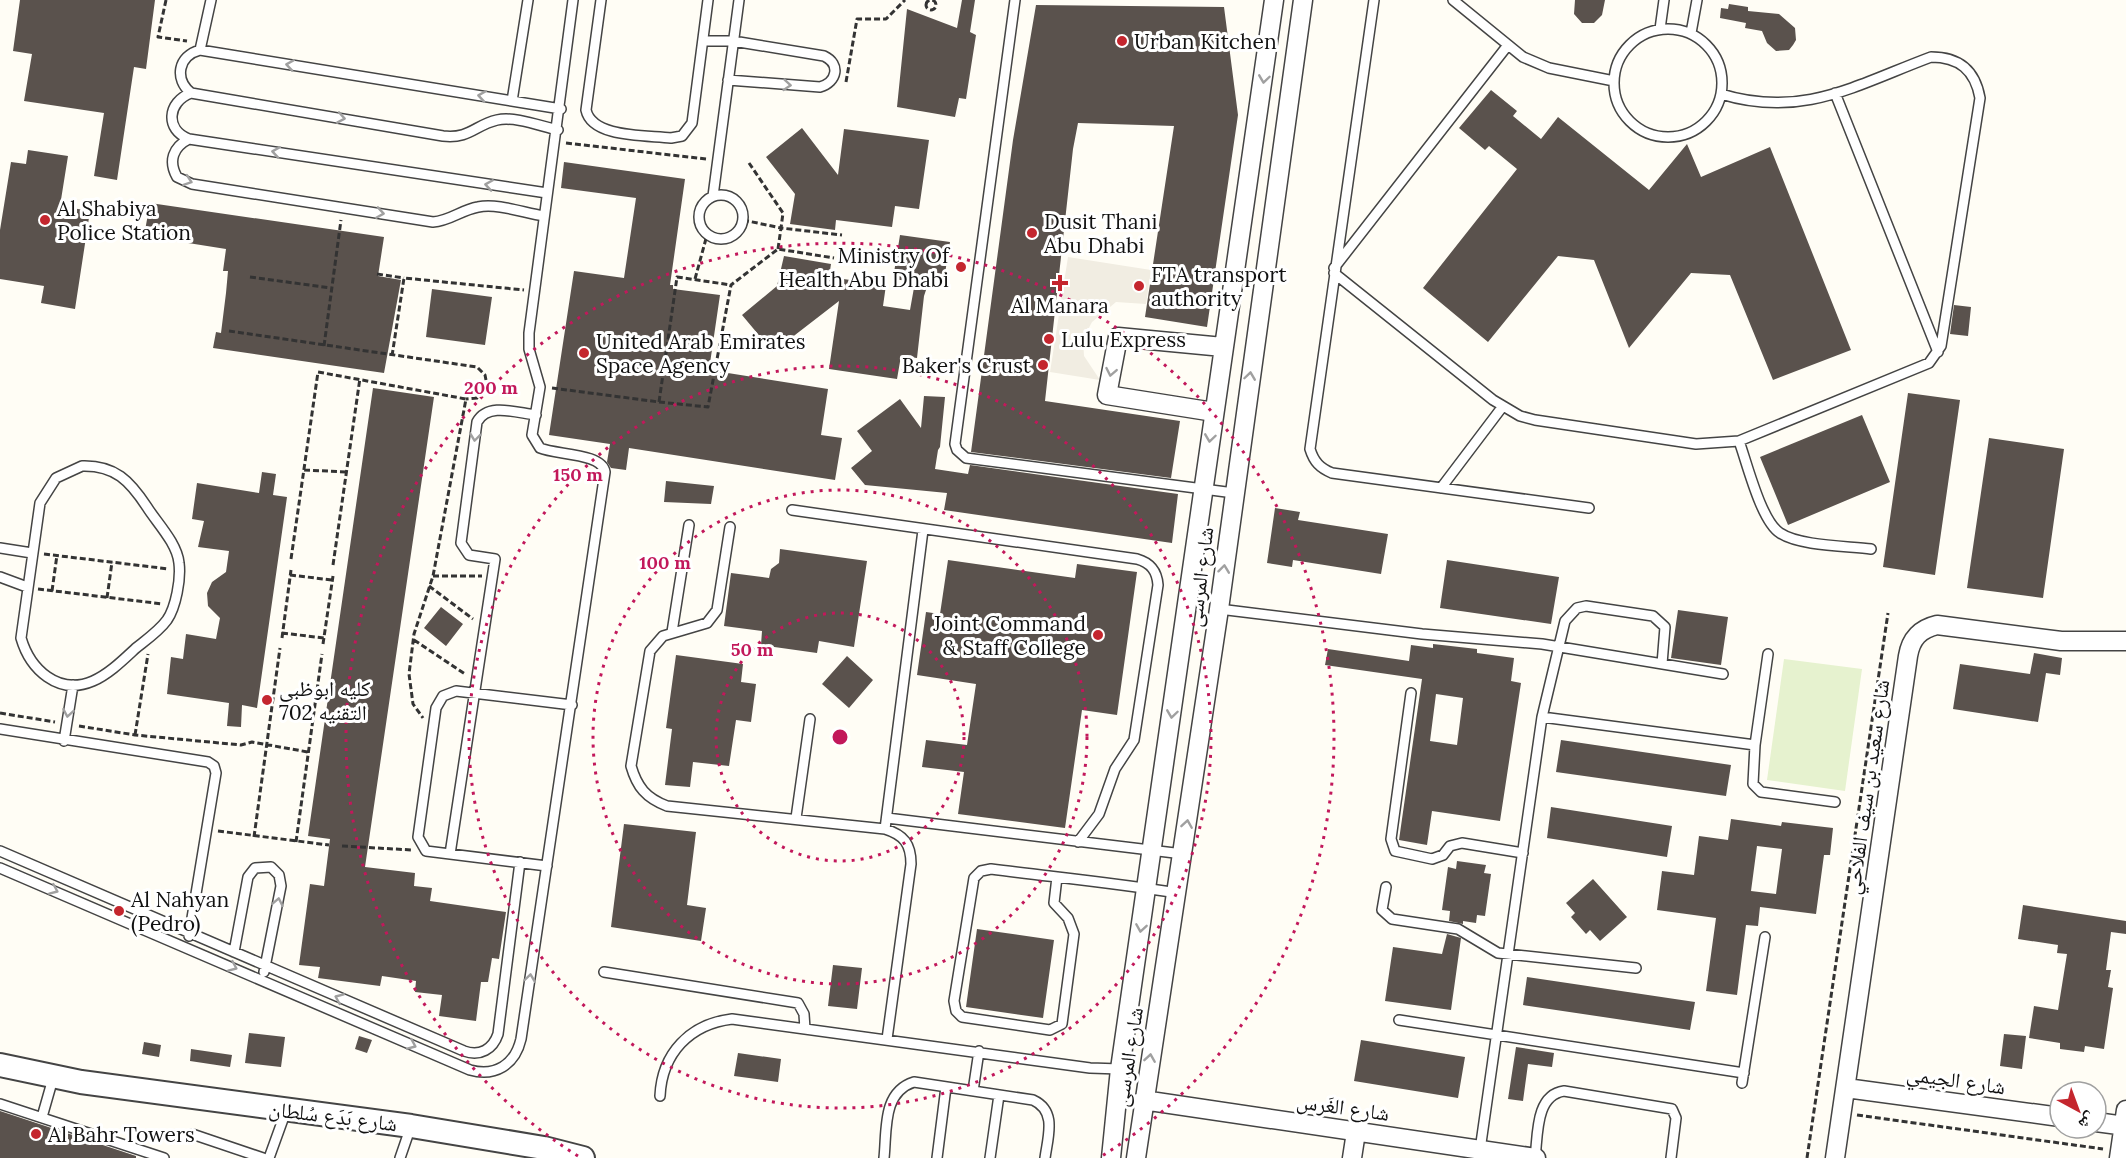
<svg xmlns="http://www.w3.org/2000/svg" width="2126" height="1158" viewBox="0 0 2126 1158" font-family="Lora,'Noto Naskh Arabic',serif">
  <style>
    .pitch { fill: #e6f2cf }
    .plaza { fill: #f1ede2 }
    .building { fill: #5a524d; fill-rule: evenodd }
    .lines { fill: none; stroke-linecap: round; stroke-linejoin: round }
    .service-casing { stroke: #444; stroke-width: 12 }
    .minor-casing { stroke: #444; stroke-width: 21 }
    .tertiary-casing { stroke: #444; stroke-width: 26 }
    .path { stroke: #333; stroke-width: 3; stroke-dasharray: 6 3; stroke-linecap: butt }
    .service { stroke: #fff; stroke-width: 9 }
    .minor { stroke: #fff; stroke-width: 18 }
    .tertiary { stroke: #fff; stroke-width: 22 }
    .oneway { stroke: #a0a0a0 }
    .ring { fill: none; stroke: #c2185b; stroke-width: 3; stroke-dasharray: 3 6 }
    .poi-dot { fill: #c4262e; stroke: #fff; stroke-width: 2 }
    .labels { text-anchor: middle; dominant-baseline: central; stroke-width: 6; stroke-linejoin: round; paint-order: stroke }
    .poi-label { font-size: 21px; fill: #111; stroke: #fff; text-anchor: start }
    .street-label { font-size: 21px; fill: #111; stroke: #fff }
    .centre { fill: #c2185b; stroke: #fff; stroke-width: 3 }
    .ring-label { font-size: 18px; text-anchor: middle; font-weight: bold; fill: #c2185b; stroke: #fff; stroke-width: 6; stroke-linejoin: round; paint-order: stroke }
  </style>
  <rect width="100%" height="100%" fill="#fffdf5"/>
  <path class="pitch" d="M1784,659L1862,669L1845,791L1767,780Z"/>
  <path class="plaza" d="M1068,257L1151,270L1146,304L1116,302L1092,322L1083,339L1084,356L1100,380L1050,372Z"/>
  <path class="building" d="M20,0H155L146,69L134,67L117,180L94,176L104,113L24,101L32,54L13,51Z
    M962,0H975L970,32L976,35L966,99L959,98L955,117L897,107L907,9L957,28Z
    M1575,0H1605L1602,15L1594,23H1582L1574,14Z
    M1729,4L1748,7V11L1779,14L1795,28L1796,40L1793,45L1789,50L1776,51L1767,43L1762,31L1745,28L1746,23L1720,18L1721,8L1728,9Z
    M1036,5L1224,7L1238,115L1207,327L1145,317L1174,126L1078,123L1073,149L1045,401L1180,421L1171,478L971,452L1013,140Z
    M1491,90L1517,111L1513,116L1541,139L1558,117L1649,190L1687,144L1701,177L1770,147L1851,350L1773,380L1730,275L1691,273L1629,348L1594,260L1558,256L1488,342L1423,288L1517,169L1489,146L1485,150L1459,128Z
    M802,128L838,175L844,129L929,140L919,209L895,206L892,227L836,220L835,230L790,224L795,194L766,157Z
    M28,150L68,156L60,206L90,211L75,309L41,303L44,286L0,279V230L11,162L26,164Z
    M564,162L685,179L670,285H673V289L720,295L709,370L828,389L821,435L842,438L835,480L629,448L626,470L611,468L607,462L610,444L549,435L574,271L624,278L636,198L561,188Z
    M150,203L384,237L378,276L401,280L384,373L213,348L216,332L221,333L226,293L228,271H223L226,249L144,236Z
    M900,235L950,242L943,286L928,284L924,296L917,358L901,356L897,379L829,369L839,301L773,352L742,315L777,286L784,256L831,264L829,277L886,285L883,306L910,310L915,282L893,279Z
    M432,289L492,297L485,345L426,337Z
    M1954,305L1971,307L1968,336L1950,334Z
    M373,388L434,397L365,867L415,873L414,886L432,888L430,901L506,912L499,959L492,958L488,982H481L476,1021L439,1016L442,995L415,992L416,981L382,976L380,986L318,978L320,967L299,965L310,884L324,886L330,839L308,836Z
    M1908,393L1960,400L1935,575L1883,567Z
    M924,396L945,397L940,447L938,450L935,469L968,474L970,465L1178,494L1172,543L944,510L947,493L865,485L851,468L872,451L857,431L900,399L921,428Z
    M1862,415L1890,482L1788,525L1760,457Z
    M1989,438L2064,449L2043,598L1967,588Z
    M262,472L276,474L273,495L287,497L257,708L242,705L241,727L227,726L229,703L167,694L171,657L183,659L186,634L216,639L220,618L208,606L207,593L212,582L226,572L229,551L198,547L204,521L192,519L197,483L259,493Z
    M666,481L714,486L711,504L664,502Z
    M1275,508L1300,512L1298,520L1388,534L1381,574L1293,560L1292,567L1267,563Z
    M780,549L867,561L854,647L819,641L817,653L761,645L762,631L724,626L731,573L769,578L771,569L779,563Z
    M948,560L1075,578L1077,564L1137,572L1117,715L1082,710L1065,828L958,814L964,772L922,767L926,740L967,745L976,684L917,675L926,612L940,614Z
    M1447,560L1559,577L1551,624L1440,608Z
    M441,607L463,624L446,646L424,628Z
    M1678,610L1728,617L1721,665L1671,658Z
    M1433,644L1477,649V653L1514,658L1511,681L1521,683L1500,821L1432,811L1427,845L1399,840L1422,679L1325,665L1328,649L1409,661L1411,645L1433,648ZM1436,694L1463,698L1457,745L1430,741Z
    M2034,653L2062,658L2060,675L2046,673L2038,722L1953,709L1960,664L2030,674Z
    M676,655L743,664L741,682L756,684L751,722L736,720L729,766L693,762L690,787L665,785L672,729L666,728Z
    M847,656L873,680L849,708L822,684Z
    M1561,740L1731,765L1726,796L1556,772Z
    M1551,807L1672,826L1667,857L1547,838Z
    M1731,819L1781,826L1782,822L1833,828L1830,855H1824L1816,914L1760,907L1758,926L1746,925L1737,995L1706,991L1716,918L1657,910L1662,871L1694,875L1699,836L1728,840ZM1757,846L1782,849L1776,894L1751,891Z
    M624,824L696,832L687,905L706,908L701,941L611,927Z
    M1457,861L1486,865L1484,873L1491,874L1485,916L1477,915L1476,923L1463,921V924L1449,921L1450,911L1442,910L1448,867L1456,869Z
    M1593,879L1627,917L1600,941L1590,930L1586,934L1571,917L1575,913L1566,903Z
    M2023,905L2126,921V934L2111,932L2106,970H2111L2108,987L2113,988L2104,1049L2085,1046L2084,1052L2060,1049V1043L2029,1038L2034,1006L2058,1010L2067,954L2057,953L2058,945L2018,939Z
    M977,929L1054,940L1043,1018L966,1007Z
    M1447,934L1461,938L1451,1010L1385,1001L1393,947L1442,954Z
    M833,965L862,968L857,1009L828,1006Z
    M1527,977L1695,1002L1690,1030L1523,1005Z
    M249,1033L285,1037L281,1067L245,1063Z
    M2004,1034L2026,1036L2022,1069L2000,1066Z
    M359,1036L372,1040L367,1053L355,1049Z
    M1361,1040L1465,1057L1458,1098L1354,1081Z
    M144,1042L161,1045L159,1057L142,1054Z
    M1516,1047L1554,1053L1552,1067L1528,1064L1523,1101L1508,1099Z
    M191,1049L232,1055L230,1067L190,1061Z
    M738,1053L781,1059L778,1082L734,1076Z
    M0,1111L136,1156V1158H0Z"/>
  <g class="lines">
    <g class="service-casing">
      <path id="service" d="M601,0L586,110C592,138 646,135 671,138L682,136L692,123L708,0
        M1015,0L955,444L957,450L966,458L1234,493
        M1374,0L1310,449C1314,462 1320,468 1332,473L1589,508
        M1453,0L1523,57L1549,68L1614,81
        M1660,29L1664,0
        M1614 83a54 54 0 1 1 108 0a54 54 0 1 1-108 0Z
        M1691,33L1697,0
        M703,41H733L824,56C841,64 837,82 820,87L728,80
        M200,50L211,0
        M191,93C167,102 165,130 189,139L547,193
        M1835,93L1938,352
        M512,101L528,0
        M558,130C540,126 515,116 497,120C475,125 470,139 443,136L191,93C174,79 178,56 200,50L561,109
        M189,139C173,147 168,161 177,177L192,184L433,222C450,221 461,210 478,207C498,203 524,213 544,216
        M699 217a22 22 0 1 1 44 0a22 22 0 1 1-44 0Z
        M713,196L739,0
        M1334,268L1508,45
        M1334,273L1493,400L1520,416L1535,420L1696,444L1739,441L1929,363L1941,346L1980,98C1975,70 1959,57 1931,57C1856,85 1802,119 1721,94
        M1739,441C1747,463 1761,521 1780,533C1799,546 1847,546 1871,549
        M82,466C115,465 130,481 147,507C157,523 177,543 179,563C181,579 176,607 167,620C159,631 146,640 136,648C123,660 109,674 93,681C58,696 30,669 21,638L40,503L56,478Z
        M1441,488L1503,406
        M792,510L1137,559C1151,563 1157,571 1158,585L1134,740L1115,769L1099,814L1078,842
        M730,527L717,610L707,623L663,636L650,651L631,766C637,787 646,798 667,806L885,829C904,835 911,844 911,864L887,1039
        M0,548L32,553
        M0,577L27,587
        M1219,609L1422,634L1542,644L1723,674
        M672,632L689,525
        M1768,654L1755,745L1753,784L1761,792L1835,802
        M1411,693L1391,839L1395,851L1432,859L1443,855L1450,846L1462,843L1523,853
        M1542,717L1755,745
        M0,729L208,762L214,766L216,773L189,936
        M64,741L73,685
        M796,818L810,719
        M887,818L1183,854
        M885,829L923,530
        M0,851L464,1051C480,1057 493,1049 498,1034L520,862
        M450,854L495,559L469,555L461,543L477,422C488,402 517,413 536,415
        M547,866L426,851L418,837L436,708L443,696L456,691L572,705
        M0,868L470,1070C495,1077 515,1065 521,1039L605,472C602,453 556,455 540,448L532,435L540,387L529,349V333L573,0
        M1057,877L1054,903L1068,918L1074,934L1062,1024L1050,1030L962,1017L956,1011L954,1001L974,878L981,871L991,869C1053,877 1115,883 1177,893
        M1386,887L1382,910L1392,919L1458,929L1498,953L1636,968
        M234,952L248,877L255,868L271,867L279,875L281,886L264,972
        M604,972L798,1003L804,1014L805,1029
        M1399,1020L1744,1073
        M1742,1083L1765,937
        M973,1091L979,1051
        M660,1096C662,1053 690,1024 732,1019L1090,1068L1120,1069
        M0,1104L164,1158
        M42,1117L52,1082
        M192,1134L263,1158
        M1480,1150L1542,717L1565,621L1577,608L1586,606L1653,616L1665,627L1662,664
        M269,1158L286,1111
        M400,1158L411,1126
        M884,1158C887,1130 882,1092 914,1082L1033,1100C1057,1111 1048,1136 1045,1158
        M937,1158L946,1087
        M990,1158L999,1095
        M1535,1158C1538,1136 1535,1095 1564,1091L1672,1109L1676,1118L1671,1158"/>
    </g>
    <g class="minor-casing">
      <path id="minor" d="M1214,412L1107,395L1118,337L1223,347
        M1846,1088L2060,1117
        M1143,1100L1536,1158
        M2096,1122L2126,1126
        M1111,1158L1120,1069L1274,0
        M1136,1158L1219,609L1303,0
        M1352,1158L1356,1132
        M1835,1158L1908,656C1911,638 1920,629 1937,625L2061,641H2126
        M2119,1158L2126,1110"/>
    </g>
    <g class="tertiary-casing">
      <path id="tertiary" d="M0,1065L81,1082L411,1126L544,1148L583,1158"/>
    </g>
    <path class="path" d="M926 5a5 5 0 1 1 10 0a5 5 0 1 1-10 0Z
      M166,0L158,37L187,41
      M846,82L857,19H886L905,0
      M566,143L706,159
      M749,163L783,213L781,228L842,235
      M743,220L781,228L778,249
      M377,274L404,278
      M250,277L331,288
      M695,279L707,235
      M229,331L477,367L485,375L487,385L477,398L466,399
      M324,346L341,220
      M392,356L404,278L524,290
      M552,388L659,402L677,277L731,285
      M659,402L708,407L731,285L778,249L834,258
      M304,470L347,472
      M44,554L169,569
      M291,559L318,372L466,399L433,576L414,634L409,674L413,704L423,718
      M333,565L360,378
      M290,575L332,580
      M433,576H482
      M429,586L473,619
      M38,589L163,604
      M52,591L57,555
      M107,598L112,562
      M282,633L324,638
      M282,638L291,570
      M414,640L465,674
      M323,644L333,576
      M0,713L55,722
      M79,726L135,735L241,745L252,742L308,752
      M135,735L148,654
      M218,831L329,845
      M254,837L280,648
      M296,842L322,654
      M342,846L412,850
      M1857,1115L2103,1149
      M1807,1158L1888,613"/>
    <use href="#service" class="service"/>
    <use href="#minor" class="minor"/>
    <use href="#tertiary" class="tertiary"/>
  </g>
  <defs><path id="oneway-chevron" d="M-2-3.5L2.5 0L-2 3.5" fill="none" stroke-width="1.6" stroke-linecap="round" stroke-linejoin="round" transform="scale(1.5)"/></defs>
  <g class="oneway">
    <use href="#oneway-chevron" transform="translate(290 65) rotate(-171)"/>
    <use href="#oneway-chevron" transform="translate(1264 79) rotate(98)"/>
    <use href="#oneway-chevron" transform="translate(787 85) rotate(5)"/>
    <use href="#oneway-chevron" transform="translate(482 96) rotate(-171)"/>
    <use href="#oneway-chevron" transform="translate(341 118) rotate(10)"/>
    <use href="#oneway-chevron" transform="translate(276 152) rotate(-171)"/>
    <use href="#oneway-chevron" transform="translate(188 181) rotate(19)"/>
    <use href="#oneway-chevron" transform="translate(489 185) rotate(-171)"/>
    <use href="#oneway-chevron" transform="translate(380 213) rotate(9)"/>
    <use href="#oneway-chevron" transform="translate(1111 372) rotate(101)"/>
    <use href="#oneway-chevron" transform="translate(1250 376) rotate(-82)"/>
    <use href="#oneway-chevron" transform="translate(475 437) rotate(97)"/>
    <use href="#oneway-chevron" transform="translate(1210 438) rotate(98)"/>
    <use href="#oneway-chevron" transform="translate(1224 569) rotate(-83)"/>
    <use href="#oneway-chevron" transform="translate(68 713) rotate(100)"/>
    <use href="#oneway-chevron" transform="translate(1172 714) rotate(98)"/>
    <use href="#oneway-chevron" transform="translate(1187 824) rotate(-81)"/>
    <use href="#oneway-chevron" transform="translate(54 890) rotate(23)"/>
    <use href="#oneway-chevron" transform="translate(278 902) rotate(-79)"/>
    <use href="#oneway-chevron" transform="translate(1141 928) rotate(99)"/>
    <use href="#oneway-chevron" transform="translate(233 967) rotate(24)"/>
    <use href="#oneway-chevron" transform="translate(530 978) rotate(-82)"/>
    <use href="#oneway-chevron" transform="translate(339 998) rotate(-157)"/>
    <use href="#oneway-chevron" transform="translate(412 1045) rotate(23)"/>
    <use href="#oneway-chevron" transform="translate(1150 1058) rotate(-81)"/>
  </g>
  <g class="ring">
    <circle cx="840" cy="737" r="124"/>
    <circle cx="840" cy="737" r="247"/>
    <circle cx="840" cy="737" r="371"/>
    <path d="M578 1156A494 494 0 1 1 1102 1156"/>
  </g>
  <g class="poi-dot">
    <circle cx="1122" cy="41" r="6"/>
    <circle cx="45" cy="220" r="6"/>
    <circle cx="1032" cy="233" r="6"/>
    <circle cx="961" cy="267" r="6"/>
    <path d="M1057 274h6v6h6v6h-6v6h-6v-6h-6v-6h6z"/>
    <circle cx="1139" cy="286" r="6"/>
    <circle cx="1049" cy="339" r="6"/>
    <circle cx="584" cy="353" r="6"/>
    <circle cx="1043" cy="365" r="6"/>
    <circle cx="1098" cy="635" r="6"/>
    <circle cx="267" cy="700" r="6"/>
    <circle cx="119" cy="911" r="6"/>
    <circle cx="36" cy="1134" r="6"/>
  </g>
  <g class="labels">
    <g class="poi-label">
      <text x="1134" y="41">Urban Kitchen</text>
      <text x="57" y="208">Al Shabiya<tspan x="57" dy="24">Police Station</tspan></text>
      <text x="1044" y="221">Dusit Thani<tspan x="1044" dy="24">Abu Dhabi</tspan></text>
      <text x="949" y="255" text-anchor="end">Ministry Of<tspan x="949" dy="24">Health Abu Dhabi</tspan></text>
      <text x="1151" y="274">FTA transport<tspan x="1151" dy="24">authority</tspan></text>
      <text x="1060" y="305" text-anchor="middle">Al Manara</text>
      <text x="1061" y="339">Lulu Express</text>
      <text x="596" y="341">United Arab Emirates<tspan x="596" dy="24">Space Agency</tspan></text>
      <text x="1031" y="365" text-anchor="end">Baker's Crust</text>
      <text x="1086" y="623" text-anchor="end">Joint Command<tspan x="1086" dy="24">&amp; Staff College</tspan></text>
      <text x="279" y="688">كليه ابوظبي<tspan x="279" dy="24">التقنيه 702</tspan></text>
      <text x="131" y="899">Al Nahyan<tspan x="131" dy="24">(Pedro)</tspan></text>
      <text x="48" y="1134">Al Bahr Towers</text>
    </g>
    <g class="street-label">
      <text transform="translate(1200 577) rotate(-83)">شارع المرسى</text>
      <text transform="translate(1867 787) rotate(-82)">شارع سعيد بن سيف الفلاحي</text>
      <text transform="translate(1128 1057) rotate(-81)">شارع المرسى</text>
      <text transform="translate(1956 1080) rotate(8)">شارع الجيمي</text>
      <text transform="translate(1343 1107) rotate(8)">شارع الغَرس</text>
      <text transform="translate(333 1116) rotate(7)">شارع بَدَع سُلطان</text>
    </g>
  </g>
  <circle cx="840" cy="737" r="9" class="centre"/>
  <g class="ring-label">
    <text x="491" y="394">200 m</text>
    <text x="578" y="481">150 m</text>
    <text x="665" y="569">100 m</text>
    <text x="752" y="656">50 m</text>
  </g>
  <g transform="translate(2078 1110) rotate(139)"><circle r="28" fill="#ffffff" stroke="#a0a0a0" stroke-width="1.5"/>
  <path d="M0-4.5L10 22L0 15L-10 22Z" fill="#c4262e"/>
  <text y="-9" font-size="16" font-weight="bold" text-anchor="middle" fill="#111111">ش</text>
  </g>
</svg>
